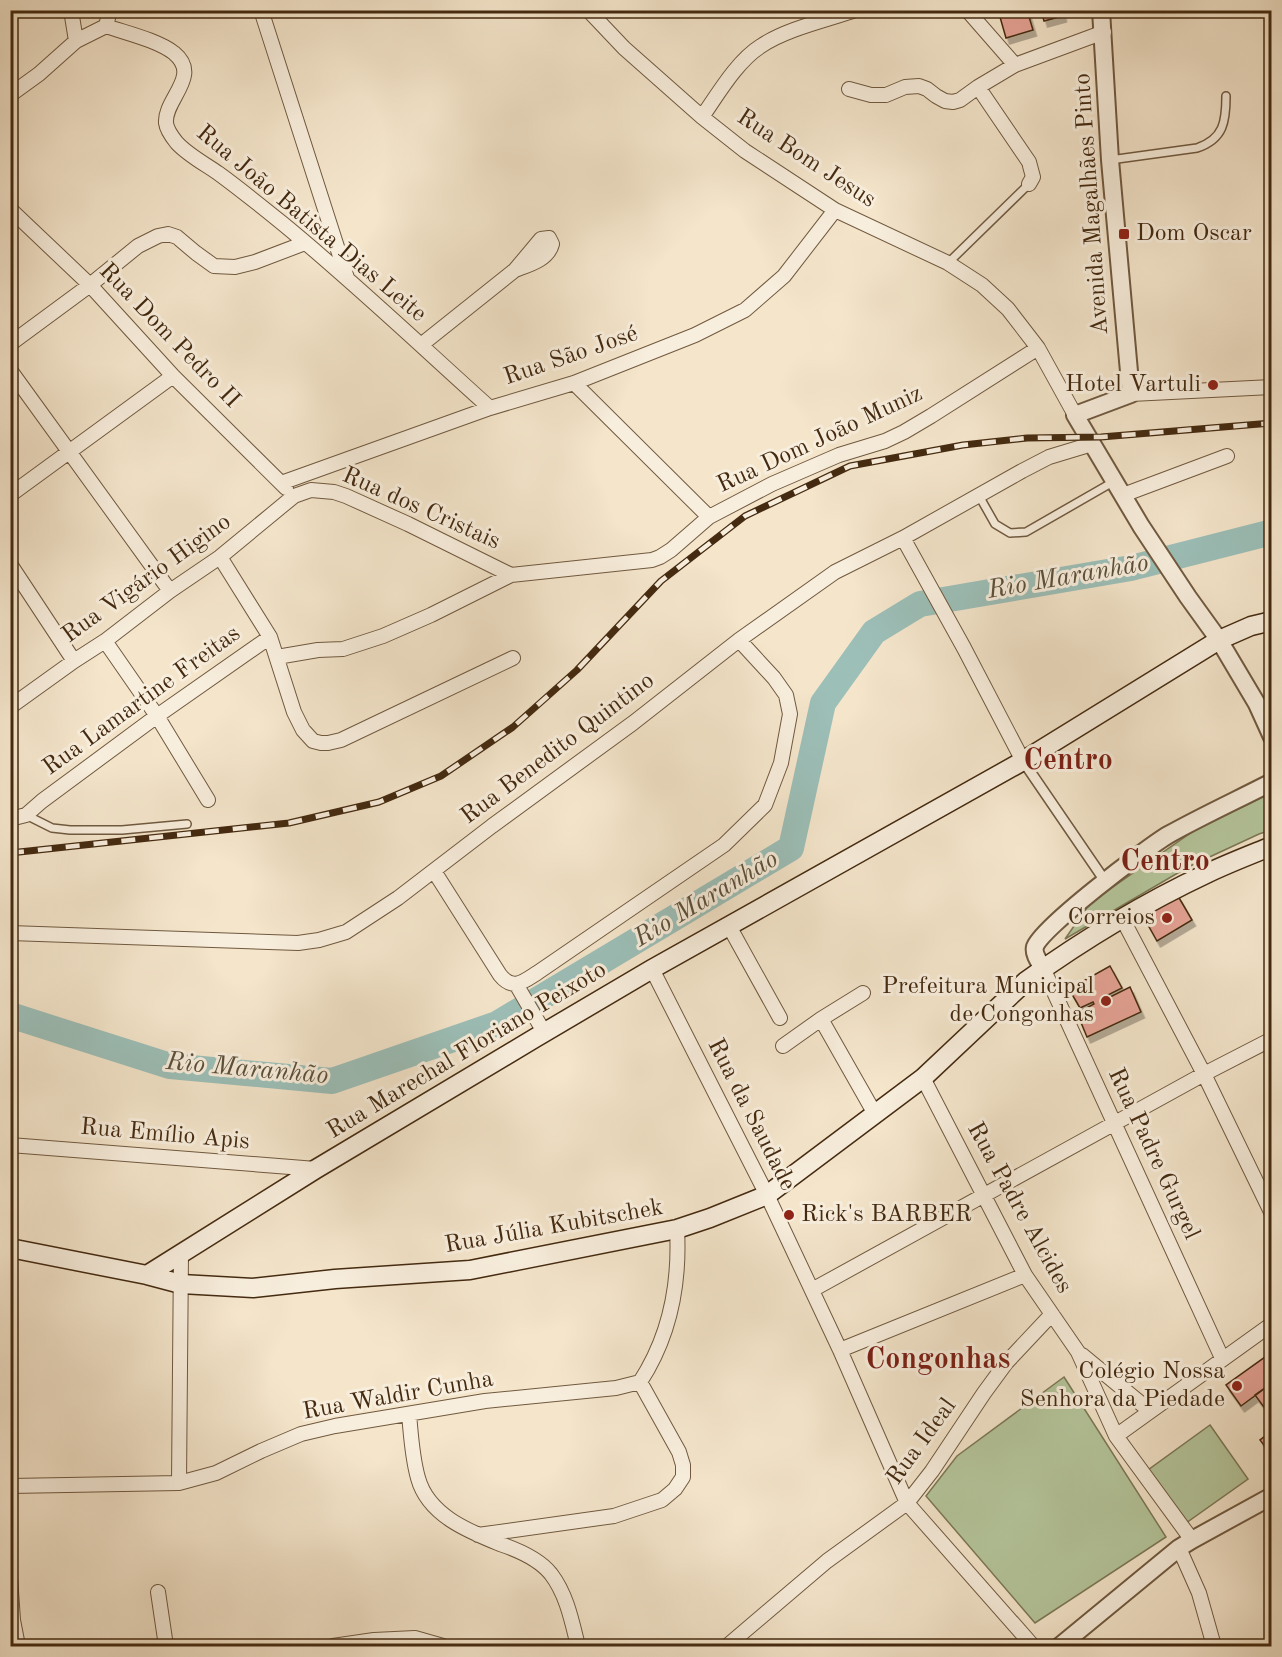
<svg xmlns="http://www.w3.org/2000/svg" width="1282" height="1657" viewBox="0 0 1282 1657" font-family="'Old Standard TT',serif">
  <style>
    .green { fill: #b5c69c; stroke: #7c7856; stroke-width: 1.5 }
    .lines { fill: none; stroke-linecap: round; stroke-linejoin: round }
    .river { stroke: #9cbfb8; stroke-width: 26 }
    .building { fill: #e6a396; stroke: #442a10; stroke-width: 1.5; filter: url(#shadow) }
    .service-casing { stroke: #70593f; stroke-width: 10 }
    .pedestrian-casing { stroke: #70593f; stroke-width: 12 }
    .minor-casing { stroke: #70593f; stroke-width: 16 }
    .tertiary-casing { stroke: #70593f; stroke-width: 20 }
    .secondary-casing { stroke: #442a10; stroke-width: 21 }
    .service { stroke: #f8eedd; stroke-width: 7 }
    .pedestrian { stroke: #f8eedd; stroke-width: 9 }
    .minor { stroke: #f8eedd; stroke-width: 14 }
    .tertiary { stroke: #f8eedd; stroke-width: 16 }
    .secondary { stroke: #f8eedd; stroke-width: 18 }
    .rail-casing { stroke: #442a10; stroke-width: 7 }
    .rail { stroke: #f8eedd; stroke-width: 4.5; stroke-dasharray: 14; stroke-linecap: butt }
    .poi-dot { fill: #8f2418; stroke: #f8eedd; stroke-width: 2 }
    .labels { text-anchor: middle; dominant-baseline: central; stroke-width: 6; stroke-linejoin: round; paint-order: stroke }
    .street-label { font-size: 24px; fill: #442a10; stroke: #f8eedd }
    .poi-label { font-size: 24px; fill: #442a10; stroke: #f8eedd; text-anchor: end }
    .water-label { font-size: 26px; font-style: italic; fill: #5a4f3a; stroke: #f8eedd }
    .district-label { font-size: 30px; font-weight: bold; fill: #7a1f14; stroke: #f8eedd }
  </style>
  <defs>
    <filter id="shadow"><feDropShadow dx="3.5" dy="6" stdDeviation="0" flood-color="#0004"/></filter>
  </defs>
  <rect width="100%" height="100%" fill="#f4e5cb"/>
  <filter id="stains"><feTurbulence type="fractalNoise" baseFrequency=".00333" numOctaves="4"/><feColorMatrix values="0 0 0 0 .2 0 0 0 0 .09 0 0 0 0 .02 0 0 0 .5 -.17"/></filter>
  <radialGradient id="worn" r=".72"><stop offset=".6" stop-color="#630" stop-opacity="0"/><stop offset="1" stop-color="#630" stop-opacity=".3"/></radialGradient>
  <path class="green" d="M1271,793V830L1259,834L1188,867L1065,939L1090,903L1195,830Z
    M1064,1377L1166,1537L1035,1623L926,1496L957,1456Z
    M1210,1425L1248,1479L1186,1523L1148,1470Z"/>
  <g class="lines">
    <path class="river" d="M10,1015L170,1066L332,1081L497,1024L791,848L823,703L874,632L920,604L1131,568L1272,532"/>
  </g>
  <path class="building" d="M998,10H1027L1033,30L1006,38Z
    M1041,10H1062L1063,16L1044,21Z
    M1178,896L1192,920L1157,941L1143,916Z
    M1110,966L1122,988L1104,997L1106,999L1130,987L1141,1012L1087,1037L1077,1013L1094,1004L1093,1002L1080,1008L1069,989Z
    M1272,1352V1383L1241,1406L1226,1385Z
    M1269,1385L1272,1389V1418L1255,1395Z
    M1272,1431V1456L1260,1440Z"/>
  <g class="lines">
    <g class="service-casing">
      <path id="service" d="M1110,160L1197,148C1224,139 1226,121 1226,96
        M948,263L1029,184
        M978,494L995,524L1010,533L1026,532L1113,482
        M26,815L52,828L70,830H122L187,824"/>
    </g>
    <g class="pedestrian-casing">
      <path id="pedestrian" d="M1023,761L1105,881"/>
    </g>
    <g class="minor-casing">
      <path id="minor" d="M71,10L76,41
        M261,10L347,278
        M588,10L624,48L702,117L745,151L835,210L948,263L982,285L1008,309L1038,348L1075,415
        M967,10L1015,65L1104,32
        M106,26C126,33 157,40 174,53C202,76 164,99 166,123C167,131 173,138 177,143C188,155 205,164 218,173C240,189 261,206 282,223C354,282 421,346 490,408
        M978,87L1029,162L1033,177L1029,184
        M849,89L871,95H886L905,87L919,86L927,89L936,96L945,101L953,102L960,100L978,87L1015,65
        M10,95L39,74L76,41L106,26L110,10
        M702,117C718,94 737,61 761,46C786,29 827,20 856,10
        M10,209L90,285L173,376L286,488
        M10,344L90,285L138,246L158,236L168,234L177,237L196,253L214,266L235,267L255,262L305,243
        M421,345L515,270L541,239L549,238L552,244C548,260 528,265 515,270
        M10,370L170,591
        M574,383L709,517
        M1131,394L1272,387
        M281,483L490,408L574,383L695,335L745,310L784,276L835,210
        M10,495L173,376
        M1123,495L1227,456
        M903,538L964,648L1023,761
        M220,557L270,637L294,712L303,730L313,741L321,743H328L341,740L513,658
        M10,564L74,661
        M105,641L157,716L208,800
        M277,657L318,650L343,649L383,636L431,615L511,575L652,560L660,557L671,550L709,517L772,484L839,455L885,441L904,432L931,416L1038,348
        M10,707L74,661L105,641L170,591L220,557L294,496L311,490L334,492L346,496L408,524L511,575
        M10,819L26,815L42,801L157,716L270,637
        M434,871L500,975C513,991 523,982 537,973L724,845L765,805L781,763L790,714L786,695L774,678L739,640
        M1122,918L1204,1074L1272,1214
        M729,926L780,1018
        M10,933L298,943L319,940L346,932L398,898L492,826L633,723L739,640L835,572L903,538L1022,471L1049,457L1092,444
        M1043,968L1222,1358
        M652,969L767,1195L840,1350L907,1503L1033,1646
        M516,984L544,1032
        M863,993L821,1019L875,1114
        M783,1046L821,1019
        M923,1078L1025,1275L1078,1352L1116,1436L1192,1540
        M10,1145L316,1169
        M812,1290L1204,1074L1272,1039
        M840,1350L1025,1275
        M1082,1355L1150,1411
        M409,1414C411,1435 412,1457 418,1478C428,1515 468,1531 500,1544C518,1550 539,1559 551,1574C567,1595 572,1622 578,1646
        M1116,1436L1272,1324
        M179,1483L181,1253
        M10,1486L179,1483L216,1473L261,1451L301,1434L335,1426L485,1401L616,1388L640,1382C670,1336 680,1283 677,1229
        M478,1535L614,1516L662,1500L675,1489L683,1477V1465L679,1452L640,1382
        M1179,1548L1199,1593L1214,1646
        M10,1577L13,1620L18,1646
        M158,1592L166,1646
        M333,1646L374,1640L415,1638L443,1646
        M727,1646L827,1561L907,1503L932,1471L984,1393L1006,1363L1052,1314"/>
    </g>
    <g class="tertiary-casing">
      <path id="tertiary" d="M1101,10L1110,160L1131,394L1075,415L1141,526L1188,597L1219,640L1257,704L1272,737
        M1043,968C1040,963 1033,954 1035,947C1037,931 1149,846 1168,835C1202,816 1237,800 1272,782
        M1060,1646L1179,1548L1192,1540L1272,1496"/>
    </g>
    <g class="secondary-casing">
      <path id="secondary" d="M10,1248L147,1275L181,1284L253,1288L335,1279L470,1270L677,1229L710,1218L767,1195L923,1078L1026,981C1083,940 1144,903 1208,873C1229,863 1250,855 1272,846
        M147,1275L316,1169L535,1038L652,969L1023,761L1219,640L1251,626L1272,621"/>
    </g>
    <use href="#service" class="service"/>
    <use href="#pedestrian" class="pedestrian"/>
    <use href="#minor" class="minor"/>
    <use href="#tertiary" class="tertiary"/>
    <use href="#secondary" class="secondary"/>
    <g class="rail-casing">
      <path id="rail" d="M10,853L289,823L379,802L441,776L513,727L577,670L661,581L745,516L850,466L963,445L1027,438L1101,437L1272,423"/>
    </g>
    <use href="#rail" class="rail"/>
  </g>
  <g class="poi-dot">
    <rect x="1118" y="228" width="12" height="12" rx="3"/>
    <circle cx="1213" cy="385" r="6"/>
    <circle cx="1167" cy="918" r="6"/>
    <circle cx="1106" cy="1001" r="6"/>
    <circle cx="789" cy="1215" r="6"/>
    <circle cx="1237" cy="1386" r="6"/>
  </g>
  <g class="labels">
    <g class="street-label">
      <text transform="translate(806 159) rotate(33)">Rua Bom Jesus</text>
      <text transform="translate(1092 204) rotate(-94)">Avenida Magalhães Pinto</text>
      <text transform="translate(311 224) rotate(40)">Rua João Batista Dias Leite</text>
      <text transform="translate(169 336) rotate(46)">Rua Dom Pedro II</text>
      <text transform="translate(571 356) rotate(-19)">Rua São José</text>
      <text transform="translate(820 440) rotate(-25)">Rua Dom João Muniz</text>
      <text transform="translate(421 509) rotate(24)">Rua dos Cristais</text>
      <text transform="translate(147 579) rotate(-36)">Rua Vigário Higino</text>
      <text transform="translate(142 701) rotate(-36)">Rua Lamartine Freitas</text>
      <text transform="translate(558 749) rotate(-37)">Rua Benedito Quintino</text>
      <text transform="translate(467 1051) rotate(-31)">Rua Marechal Floriano Peixoto</text>
      <text transform="translate(751 1115) rotate(63)">Rua da Saudade</text>
      <text transform="translate(165 1135) rotate(5)">Rua Emílio Apis</text>
      <text transform="translate(1153 1154) rotate(65)">Rua Padre Gurgel</text>
      <text transform="translate(1019 1208) rotate(61)">Rua Padre Alcides</text>
      <text transform="translate(554 1227) rotate(-10)">Rua Júlia Kubitschek</text>
      <text transform="translate(398 1396) rotate(-10)">Rua Waldir Cunha</text>
      <text transform="translate(922 1442) rotate(-54)">Rua Ideal</text>
    </g>
    <g class="poi-label">
      <text x="1136" y="234" text-anchor="start">Dom Oscar</text>
      <text x="1201" y="385">Hotel Vartuli</text>
      <text x="1155" y="918">Correios</text>
      <text x="1094" y="987">Prefeitura Municipal<tspan x="1094" dy="28">de Congonhas</tspan></text>
      <text x="801" y="1215" text-anchor="start">Rick's BARBER</text>
      <text x="1225" y="1372">Colégio Nossa<tspan x="1225" dy="28">Senhora da Piedade</tspan></text>
    </g>
    <g class="water-label">
      <text transform="translate(1068 577) rotate(-10)">Rio Maranhão</text>
      <text transform="translate(706 899) rotate(-31)">Rio Maranhão</text>
      <text transform="translate(247 1069) rotate(5)">Rio Maranhão</text>
    </g>
    <g class="district-label">
      <text x="1068" y="761">Centro</text>
      <text x="1165" y="862">Centro</text>
      <text x="938" y="1360">Congonhas</text>
    </g>
  </g>
  <rect width="1282" height="1657" fill="none" stroke="#f4e5cb" stroke-width="36"/>
  <rect x="12" y="12" width="1258" height="1633" fill="none" stroke="#442a10" stroke-width="3"/>
  <rect x="18" y="18" width="1246" height="1621" fill="none" stroke="#442a10" stroke-width="1.5"/>
  <rect width="100%" height="100%" filter="url(#stains)"/>
  <rect width="100%" height="100%" fill="url(#worn)"/>
</svg>
